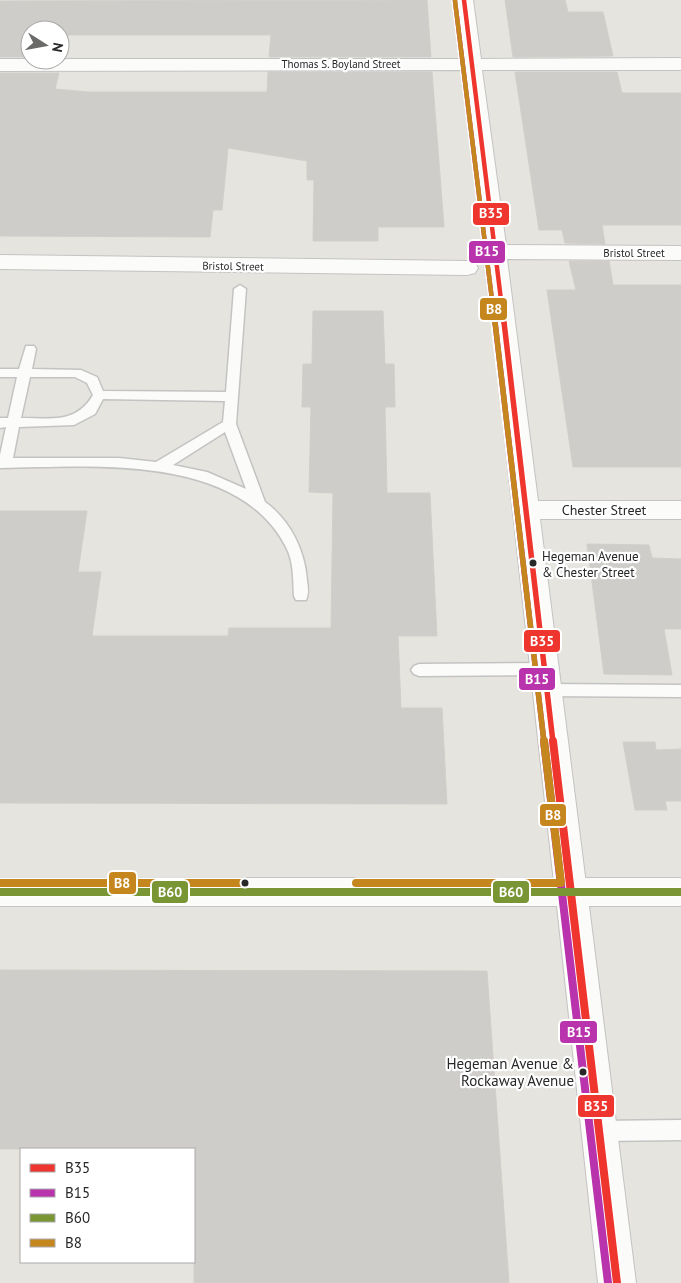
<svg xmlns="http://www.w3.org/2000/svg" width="681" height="1283" viewBox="0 0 681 1283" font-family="'PT Sans',sans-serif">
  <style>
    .building { fill: #cfcdc9; stroke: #d1cfca }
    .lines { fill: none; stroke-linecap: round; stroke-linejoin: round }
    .lane-casing { stroke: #c4c3c3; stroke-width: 3 }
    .street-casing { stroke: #c4c3c3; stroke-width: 2 }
    .secondary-casing { stroke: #c4c3c3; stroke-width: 2 }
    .lane { fill: #fbfbfa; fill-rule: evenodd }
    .street { fill: #fbfbfa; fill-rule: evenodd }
    .secondary { fill: #fbfbfa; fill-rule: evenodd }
    .bus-1-far2-casing { stroke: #fff; stroke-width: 7 }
    .bus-1-far1-casing { stroke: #fff; stroke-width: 9 }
    .bus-1-casing { stroke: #fff; stroke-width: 11 }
    .bus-2-far2-casing { stroke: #fff; stroke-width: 7 }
    .bus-2-far1-casing { stroke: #fff; stroke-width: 9 }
    .bus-2-casing { stroke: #fff; stroke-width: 11 }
    .bus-3-casing { stroke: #fff; stroke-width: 11 }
    .bus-4-far2-casing { stroke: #fff; stroke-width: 7 }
    .bus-4-far1-casing { stroke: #fff; stroke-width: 9 }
    .bus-4-casing { stroke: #fff; stroke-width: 11 }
    .bus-1-far2 { stroke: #ee352e; stroke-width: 4.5 }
    .bus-1-far1 { stroke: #ee352e; stroke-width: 5.5 }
    .bus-1 { stroke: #ee352e; stroke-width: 8 }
    .bus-2-far2 { stroke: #b933ad; stroke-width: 4.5 }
    .bus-2-far1 { stroke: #b933ad; stroke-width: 5.5 }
    .bus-2 { stroke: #b933ad; stroke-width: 8 }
    .bus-3 { stroke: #799534; stroke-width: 8 }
    .bus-4-far2 { stroke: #c6861e; stroke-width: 4.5 }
    .bus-4-far1 { stroke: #c6861e; stroke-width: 5.5 }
    .bus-4 { stroke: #c6861e; stroke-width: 8 }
    .bus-dot { fill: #282828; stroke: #fff; stroke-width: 2 }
    .labels { text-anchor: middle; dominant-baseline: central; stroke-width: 4.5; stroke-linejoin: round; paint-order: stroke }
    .far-street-label { font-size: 11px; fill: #282828; stroke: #fff }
    .bus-label { font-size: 13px; fill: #282828; stroke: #fff; text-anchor: start }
    .street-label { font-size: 14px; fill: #282828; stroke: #fff }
    .near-bus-label { font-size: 15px; fill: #282828; stroke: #fff; text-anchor: end }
    .line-badge { stroke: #fff; stroke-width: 2 }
    .badge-label { font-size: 14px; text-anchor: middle; font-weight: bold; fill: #fff }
  </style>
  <rect width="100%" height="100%" fill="#e6e4de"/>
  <path class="building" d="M427,0L431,57H269L271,35H68L62,57H60V30H30V57H0V1Z
    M505,0H565L568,12H603L613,56L513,57Z
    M268,72H432L444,227H378V241H313L314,180H307V161L228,148L222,210H213L210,237L0,236V73H59L55,89L89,92H267Z
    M515,72H617L622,93H681V225H602L605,244L565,243L562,230H539Z
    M569,261H609L613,285H681V467H573L547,290H576Z
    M313,311H383L385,364H394L395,407H385L387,493H430L437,636H398L401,708H442L447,804L0,803V511H87L78,572H101L92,636H228L229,628H331L333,493L309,492L311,407H302L303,364H312Z
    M587,544L649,545L652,558L681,559V629H664L672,675L604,674Z
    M623,742H655L656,750L681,749V801H665L667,810H635Z
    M0,970L487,971L509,1283H194V1149H0Z"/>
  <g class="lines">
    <g class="lane-casing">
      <path id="lane" d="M240,285L246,289L236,424L265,502C290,520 305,550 307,581C308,587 309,594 306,600H296L294,596C293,580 294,562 286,547C237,452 90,467 0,468V455L6,427L0,428V418H8L17,377H0V369H19L26,346H34L36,349L32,369L81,370L97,377L103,391L226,392L234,289ZM30,377H75L87,383L93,395C76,424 51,418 21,418ZM103,399L225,401L223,422L156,462L119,458H13L19,427L74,425L95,414ZM225,432L246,489L207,472L173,465Z
        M545,663L550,665L553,669L550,673L545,675L419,676L414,674L411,670L414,666L419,664Z
        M547,684L681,685V697L547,696L542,694L539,690L542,686Z
        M681,1120V1140L599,1141L592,1138L589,1131L592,1124L599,1121Z"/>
    </g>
    <g class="street-casing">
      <path id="street" d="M455,0H473L481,59L681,58V70H482L506,245L681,246V260L507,259L538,501H681V519H540L587,892L582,902L571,906L560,902L555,892L464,70L0,71V59H462Z
        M0,255L467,261L475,263L478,268L475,273L467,275L0,269Z"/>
    </g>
    <g class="secondary-casing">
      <path id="secondary" d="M0,878H681V906H589L636,1283H598L557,906H0Z"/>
    </g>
    <use href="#lane" class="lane"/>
    <use href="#street" class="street"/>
    <use href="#secondary" class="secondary"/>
    <g class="bus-1-far2-casing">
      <path id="bus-1-far2" d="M464,0L504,324"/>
    </g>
    <g class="bus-1-far1-casing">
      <path id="bus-1-far1" d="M504,322L553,742"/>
    </g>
    <g class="bus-1-casing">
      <path id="bus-1" d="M553,741L617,1283"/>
    </g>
    <g class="bus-2-far2-casing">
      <path id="bus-2-far2" d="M455,1L495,324"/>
    </g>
    <g class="bus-2-far1-casing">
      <path id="bus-2-far1" d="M495,322L544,742"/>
    </g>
    <g class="bus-2-casing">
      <path id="bus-2" d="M544,741L608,1283"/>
    </g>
    <g class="bus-3-casing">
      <path id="bus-3" d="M0,892H681"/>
    </g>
    <g class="bus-4-far2-casing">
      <path id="bus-4-far2" d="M455,1L495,324"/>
    </g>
    <g class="bus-4-far1-casing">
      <path id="bus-4-far1" d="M495,322L544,742"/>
    </g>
    <g class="bus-4-casing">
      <path id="bus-4" d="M0,883H245
        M356,883H561L544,741"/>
    </g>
    <use href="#bus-1-far2" class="bus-1-far2"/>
    <use href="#bus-1-far1" class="bus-1-far1"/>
    <use href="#bus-1" class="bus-1"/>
    <use href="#bus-2-far2" class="bus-2-far2"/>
    <use href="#bus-2-far1" class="bus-2-far1"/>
    <use href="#bus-2" class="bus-2"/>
    <use href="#bus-3" class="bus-3"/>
    <use href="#bus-4-far2" class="bus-4-far2"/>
    <use href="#bus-4-far1" class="bus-4-far1"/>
    <use href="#bus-4" class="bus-4"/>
  </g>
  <g class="bus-dot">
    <circle cx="533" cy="563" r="4.5"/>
    <circle cx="245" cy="883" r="4.5"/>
    <circle cx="583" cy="1072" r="4.5"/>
  </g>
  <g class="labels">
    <g class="far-street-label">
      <text x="341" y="64">Thomas S. Boyland Street</text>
      <text x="634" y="253">Bristol Street</text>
      <text transform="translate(233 266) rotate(1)">Bristol Street</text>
    </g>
    <g class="bus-label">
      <text x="542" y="556">Hegeman Avenue<tspan x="542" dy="16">&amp; Chester Street</tspan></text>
    </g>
    <g class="street-label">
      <text x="604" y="510">Chester Street</text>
    </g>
    <g class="near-bus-label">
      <text x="574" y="1063">Hegeman Avenue &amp;<tspan x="574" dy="17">Rockaway Avenue</tspan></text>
    </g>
  </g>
  <g class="line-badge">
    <rect x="472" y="202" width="38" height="24" rx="5" fill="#ee352e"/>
    <rect x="468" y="240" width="38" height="24" rx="5" fill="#b933ad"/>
    <rect x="479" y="297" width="29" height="24" rx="5" fill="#c6861e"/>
    <rect x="523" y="629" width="38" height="24" rx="5" fill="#ee352e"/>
    <rect x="518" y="667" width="38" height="24" rx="5" fill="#b933ad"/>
    <rect x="539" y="803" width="28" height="24" rx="5" fill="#c6861e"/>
    <rect x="108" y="871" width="29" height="24" rx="5" fill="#c6861e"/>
    <rect x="151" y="880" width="38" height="24" rx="5" fill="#799534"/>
    <rect x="492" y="880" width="38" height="24" rx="5" fill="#799534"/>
    <rect x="559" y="1020" width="39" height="24" rx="5" fill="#b933ad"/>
    <rect x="577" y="1094" width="38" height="24" rx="5" fill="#ee352e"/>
  </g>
  <g class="badge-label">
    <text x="491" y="218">B35</text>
    <text x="487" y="256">B15</text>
    <text x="494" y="314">B8</text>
    <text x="542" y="646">B35</text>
    <text x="537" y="684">B15</text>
    <text x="553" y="820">B8</text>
    <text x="122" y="888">B8</text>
    <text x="170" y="897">B60</text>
    <text x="511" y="897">B60</text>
    <text x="579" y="1037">B15</text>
    <text x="596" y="1111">B35</text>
  </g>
  <rect x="20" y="1148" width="175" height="115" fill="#ffffff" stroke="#a9a9a9"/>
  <rect x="30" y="1164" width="25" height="8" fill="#ee352e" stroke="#a9a9a9"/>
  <text x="65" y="1173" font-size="15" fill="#282828">B35</text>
  <rect x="30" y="1189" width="25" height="8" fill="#b933ad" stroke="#a9a9a9"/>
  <text x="65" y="1198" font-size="15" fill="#282828">B15</text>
  <rect x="30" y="1214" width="25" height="8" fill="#799534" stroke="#a9a9a9"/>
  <text x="65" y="1223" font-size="15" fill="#282828">B60</text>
  <rect x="30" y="1239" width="25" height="8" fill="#c6861e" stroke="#a9a9a9"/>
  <text x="65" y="1248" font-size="15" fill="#282828">B8</text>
  <g transform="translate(45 45) rotate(101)"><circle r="24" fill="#ffffff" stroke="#a9a9a9"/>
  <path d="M0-4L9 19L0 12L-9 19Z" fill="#6a6a68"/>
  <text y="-8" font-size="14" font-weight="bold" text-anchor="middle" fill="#282828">N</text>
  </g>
</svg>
